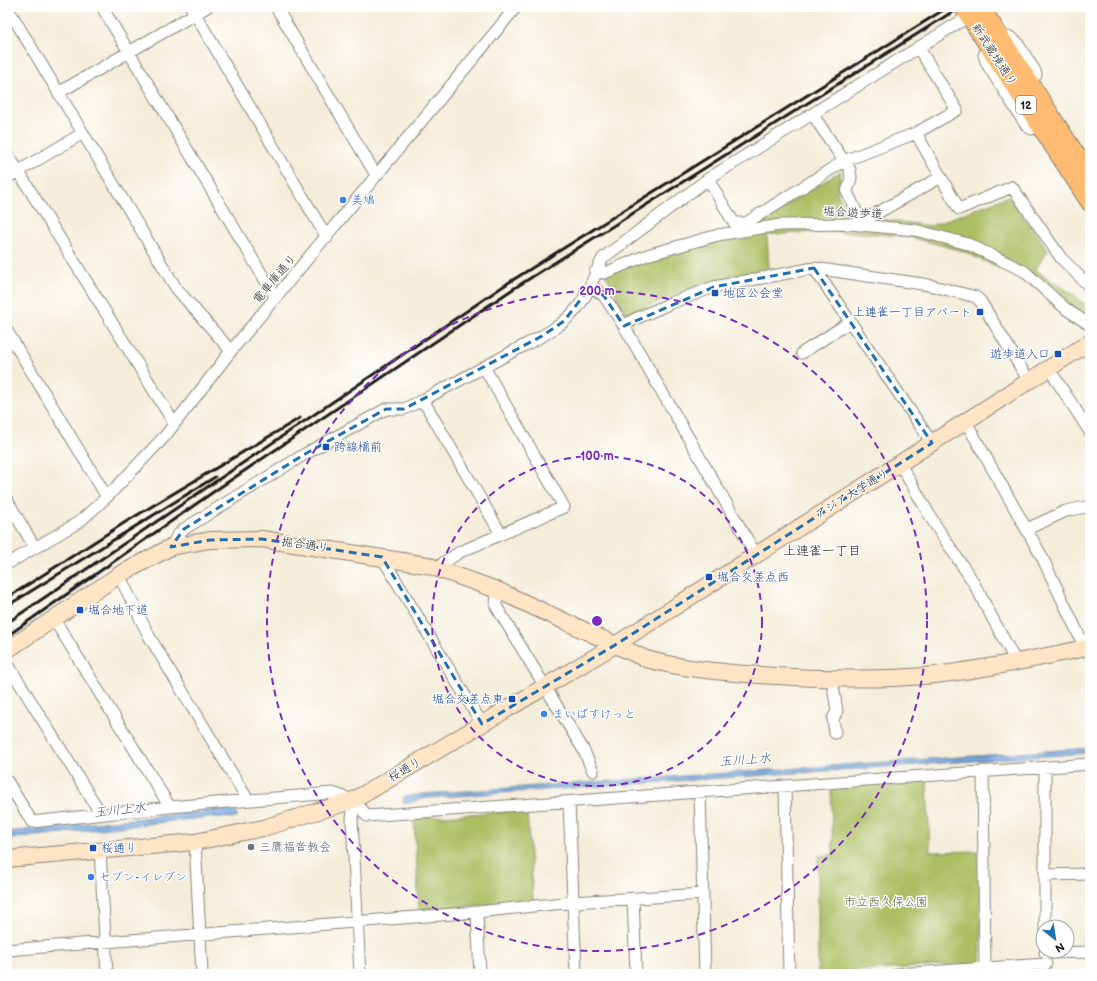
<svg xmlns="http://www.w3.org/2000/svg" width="1097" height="981" viewBox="0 0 1097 981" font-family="'Balsamiq Sans','Klee One',sans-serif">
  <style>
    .green { fill: #acbe62; stroke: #646d3f }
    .water { fill: #74a5de; stroke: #48607d }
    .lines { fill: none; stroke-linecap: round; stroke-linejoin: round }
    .street-casing { stroke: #88847a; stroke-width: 13 }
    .secondary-casing { stroke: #88847a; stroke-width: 18 }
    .primary-casing { stroke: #88847a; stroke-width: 19 }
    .street { stroke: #fff; stroke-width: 11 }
    .secondary { stroke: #ffe4c6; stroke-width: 16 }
    .primary { stroke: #febb71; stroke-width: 17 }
    .rail { stroke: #1c1c1c; stroke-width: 3 }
    .marked { fill: none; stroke: #1f6fb2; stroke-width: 3; stroke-dasharray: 8 5; stroke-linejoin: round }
    .ring { fill: none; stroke: #7b2cbf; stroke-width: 2; stroke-dasharray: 7 5 }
    .shop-dot { fill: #3f7fe0; stroke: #fff; stroke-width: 1.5 }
    .transit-dot { fill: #1a4fb4; stroke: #fff; stroke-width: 1.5 }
    .worship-dot { fill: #6b7280; stroke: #fff; stroke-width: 1.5 }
    .labels { text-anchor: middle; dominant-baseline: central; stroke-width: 3; stroke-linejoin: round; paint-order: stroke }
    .shield { fill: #fff; stroke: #606060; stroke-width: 1 }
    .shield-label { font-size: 11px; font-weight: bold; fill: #1c1c1c }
    .street-label { font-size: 12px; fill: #1c1c1c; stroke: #fff }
    .shop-label { font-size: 12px; fill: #366cbe; stroke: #fff; text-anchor: start }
    .transit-label { font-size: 12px; fill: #164399; stroke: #fff; text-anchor: start }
    .worship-label { font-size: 12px; fill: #5b616d; stroke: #fff; text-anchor: start }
    .park-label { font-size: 12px; fill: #565d38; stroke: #fff }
    .neighbourhood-label { font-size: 13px; fill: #1c1c1c; stroke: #fff }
    .water-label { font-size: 13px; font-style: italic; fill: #445a73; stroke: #fff }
    .centre { fill: #7b2cbf; stroke: #fff; stroke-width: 2 }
    .ring-label { font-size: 12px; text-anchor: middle; font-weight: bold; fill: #7b2cbf; stroke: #fff; stroke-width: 3; stroke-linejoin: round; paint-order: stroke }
  </style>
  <rect width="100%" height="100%" fill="#fff"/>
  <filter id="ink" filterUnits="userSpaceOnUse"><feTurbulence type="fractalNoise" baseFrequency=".025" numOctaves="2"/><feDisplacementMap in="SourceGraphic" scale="8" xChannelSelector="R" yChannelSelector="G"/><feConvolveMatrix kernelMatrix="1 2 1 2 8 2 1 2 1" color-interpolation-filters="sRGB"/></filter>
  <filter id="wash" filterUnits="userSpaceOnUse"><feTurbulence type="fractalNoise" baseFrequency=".012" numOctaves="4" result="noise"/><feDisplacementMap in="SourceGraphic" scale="16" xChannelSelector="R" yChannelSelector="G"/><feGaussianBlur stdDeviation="0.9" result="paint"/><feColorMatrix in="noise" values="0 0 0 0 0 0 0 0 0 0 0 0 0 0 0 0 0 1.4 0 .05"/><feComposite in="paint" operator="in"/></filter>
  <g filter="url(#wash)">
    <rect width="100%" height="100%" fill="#f4edd9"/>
    <path class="green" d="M841,171L837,193L849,215L931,226L1009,196L1048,250L1035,270L1073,294L1090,309V332L1048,302L1041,291L1016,275L960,250L905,236L829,231L767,235L769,268C715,278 675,294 626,316L605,273L746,230Z
      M927,779L930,852L980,851L981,961L978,963L818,974V856L833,855L831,788Z
      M527,810L533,901L419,910L414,818Z"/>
    <path class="water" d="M1090,748V753L426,798L404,804L403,797L422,794Z
      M236,808L237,818L211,817L7,839V832Z"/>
  </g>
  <g filter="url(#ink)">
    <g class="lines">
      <g class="street-casing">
        <path id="street" d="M7,7L176,288L231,351
          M102,7L276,298
          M191,7L327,238
          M276,7L376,175
          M1002,40L1010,37L1016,41L1035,71L1036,75L1030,83
          M989,47L984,55L987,64L1026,125L1031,129L1040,126
          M58,93L207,7
          M813,115L850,170L851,178L847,192L858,215L872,216L941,177
          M916,133L959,209L1012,187L1061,258L1090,287
          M7,153L174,423
          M7,178L83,133
          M708,179L734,223H746L844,161L916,133L957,110L918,47
          M814,268L932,443
          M595,272L605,273L647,255L718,235L780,225L849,224L915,230L968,244L1024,271L1066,309L1090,325
          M591,286L604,296L624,326L756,555
          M624,326L633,320L671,303L714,287L814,268L929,285L976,297L981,302L1029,381
          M7,331L107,497
          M802,353L850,322
          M1055,378L1090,432
          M423,400L501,534
          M966,422L1041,555L1085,648
          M900,464L936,526L972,580L1016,662
          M7,500L35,548
          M1027,529L1066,511L1090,506
          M171,547L177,536L184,529L305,454L386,409H404L423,400C452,384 481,369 510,353C534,340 561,329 578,307C590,292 594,274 603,258L708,179L969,16
          M382,557L482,724
          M7,564L79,522L107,497L165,436L231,351L516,7
          M439,570L444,562L460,552L564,507L484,367
          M119,575L149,636L248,800
          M497,590L496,606L583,749L593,771
          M54,619L170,807
          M7,663L101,814
          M832,679L837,711L833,719L835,733
          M1045,767V927
          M983,771L985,974
          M7,781L32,822L170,807L332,793L354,800L367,816L1090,764
          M785,786L789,974
          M700,793L705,974
          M354,800L352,819L360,974
          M569,802L576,974
          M195,842L202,974
          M100,850L107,974
          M1045,875L1090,874
          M633,898L636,974
          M477,912L480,974
          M7,950L477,912L573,902L703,894
          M1045,953L1090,952
          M898,974L1046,964"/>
      </g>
      <g class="secondary-casing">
        <path id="secondary" d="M7,650L119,575L171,547L210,540L262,539L427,565L497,590L646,659C683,669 721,672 759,675C818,679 876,681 935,675C987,669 1039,658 1090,647
          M7,859L195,842L263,828L354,800L615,645L1090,342"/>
      </g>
      <g class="primary-casing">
        <path id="primary" d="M963,7L1090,203
          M981,7L1090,176"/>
      </g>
      <use href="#street" class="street"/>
      <use href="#secondary" class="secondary"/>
      <use href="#primary" class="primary"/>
      <path class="rail" d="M7,598L124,523L300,418
        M7,606L215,477
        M7,623L508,283L948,7
        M7,636L219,488L513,289L960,7"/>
    </g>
  </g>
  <path class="marked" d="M814,268L932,443L615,645L482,724L382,557L262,539L210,540L171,547L184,529L305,454L386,409H404L542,336L564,321L591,286L604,296L624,326L714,287Z"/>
  <g class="ring">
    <circle cx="597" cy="621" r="165"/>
    <circle cx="597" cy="621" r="330"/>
  </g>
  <g class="shop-dot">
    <circle cx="343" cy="200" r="4"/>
    <circle cx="544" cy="714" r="4"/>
    <circle cx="91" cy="877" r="4"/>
  </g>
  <g class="transit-dot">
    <rect x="711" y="289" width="8" height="8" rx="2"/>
    <rect x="976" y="308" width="8" height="8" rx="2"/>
    <rect x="1054" y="350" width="8" height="8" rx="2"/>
    <rect x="322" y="443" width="8" height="8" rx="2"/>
    <rect x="705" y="573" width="8" height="8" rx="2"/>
    <rect x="76" y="606" width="8" height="8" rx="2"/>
    <rect x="508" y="695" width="8" height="8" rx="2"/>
    <rect x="89" y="844" width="8" height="8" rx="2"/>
  </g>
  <circle class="worship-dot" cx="251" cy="847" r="4"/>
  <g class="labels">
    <rect class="shield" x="1016" y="96" width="20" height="18" rx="3"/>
    <g class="shield-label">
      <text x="1026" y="105">12</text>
    </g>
    <g class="street-label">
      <text transform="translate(994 55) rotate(57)">新武蔵境通り</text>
      <text transform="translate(853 213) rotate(3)">堀合遊歩道</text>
      <text transform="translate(275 279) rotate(-50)">電車庫通り</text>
      <text transform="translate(852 494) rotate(-32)">アジア大学通り</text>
      <text transform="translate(305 545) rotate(8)">掘合通り</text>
      <text transform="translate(405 770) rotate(-31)">桜通り</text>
    </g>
    <g class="shop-label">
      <text x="351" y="200">美鳩</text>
      <text x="552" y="714">まいばすけっと</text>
      <text x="99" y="877">セブン-イレブン</text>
    </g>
    <g class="transit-label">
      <text x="723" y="293">地区公会堂</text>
      <text x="972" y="312" text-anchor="end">上連雀一丁目アパート</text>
      <text x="1050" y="354" text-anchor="end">遊歩道入口</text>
      <text x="334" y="447">跨線橋前</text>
      <text x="717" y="577">堀合交差点西</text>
      <text x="88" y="610">堀合地下道</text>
      <text x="504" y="699" text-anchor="end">堀合交差点東</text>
      <text x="101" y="848">桜通り</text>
    </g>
    <g class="worship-label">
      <text x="259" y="847">三鷹福音教会</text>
    </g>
    <g class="park-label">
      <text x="886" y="902">市立西久保公園</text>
    </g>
    <g class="neighbourhood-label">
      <text x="822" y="551">上連雀一丁目</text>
    </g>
    <g class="water-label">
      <text transform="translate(745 760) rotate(-4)">玉川上水</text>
      <text transform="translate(120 810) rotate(-6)">玉川上水</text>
    </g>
  </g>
  <circle cx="597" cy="621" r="6" class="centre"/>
  <g class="ring-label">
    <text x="597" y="295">200 m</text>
    <text x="597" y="460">100 m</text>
  </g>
  <rect width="1097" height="981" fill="none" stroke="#fff" stroke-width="24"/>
  <g transform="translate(1055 939) rotate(150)"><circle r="19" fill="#ffffff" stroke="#a4a4a4"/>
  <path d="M0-3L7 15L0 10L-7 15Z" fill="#1f6fb2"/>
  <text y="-6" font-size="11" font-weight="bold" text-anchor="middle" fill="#1c1c1c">N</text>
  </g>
</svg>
